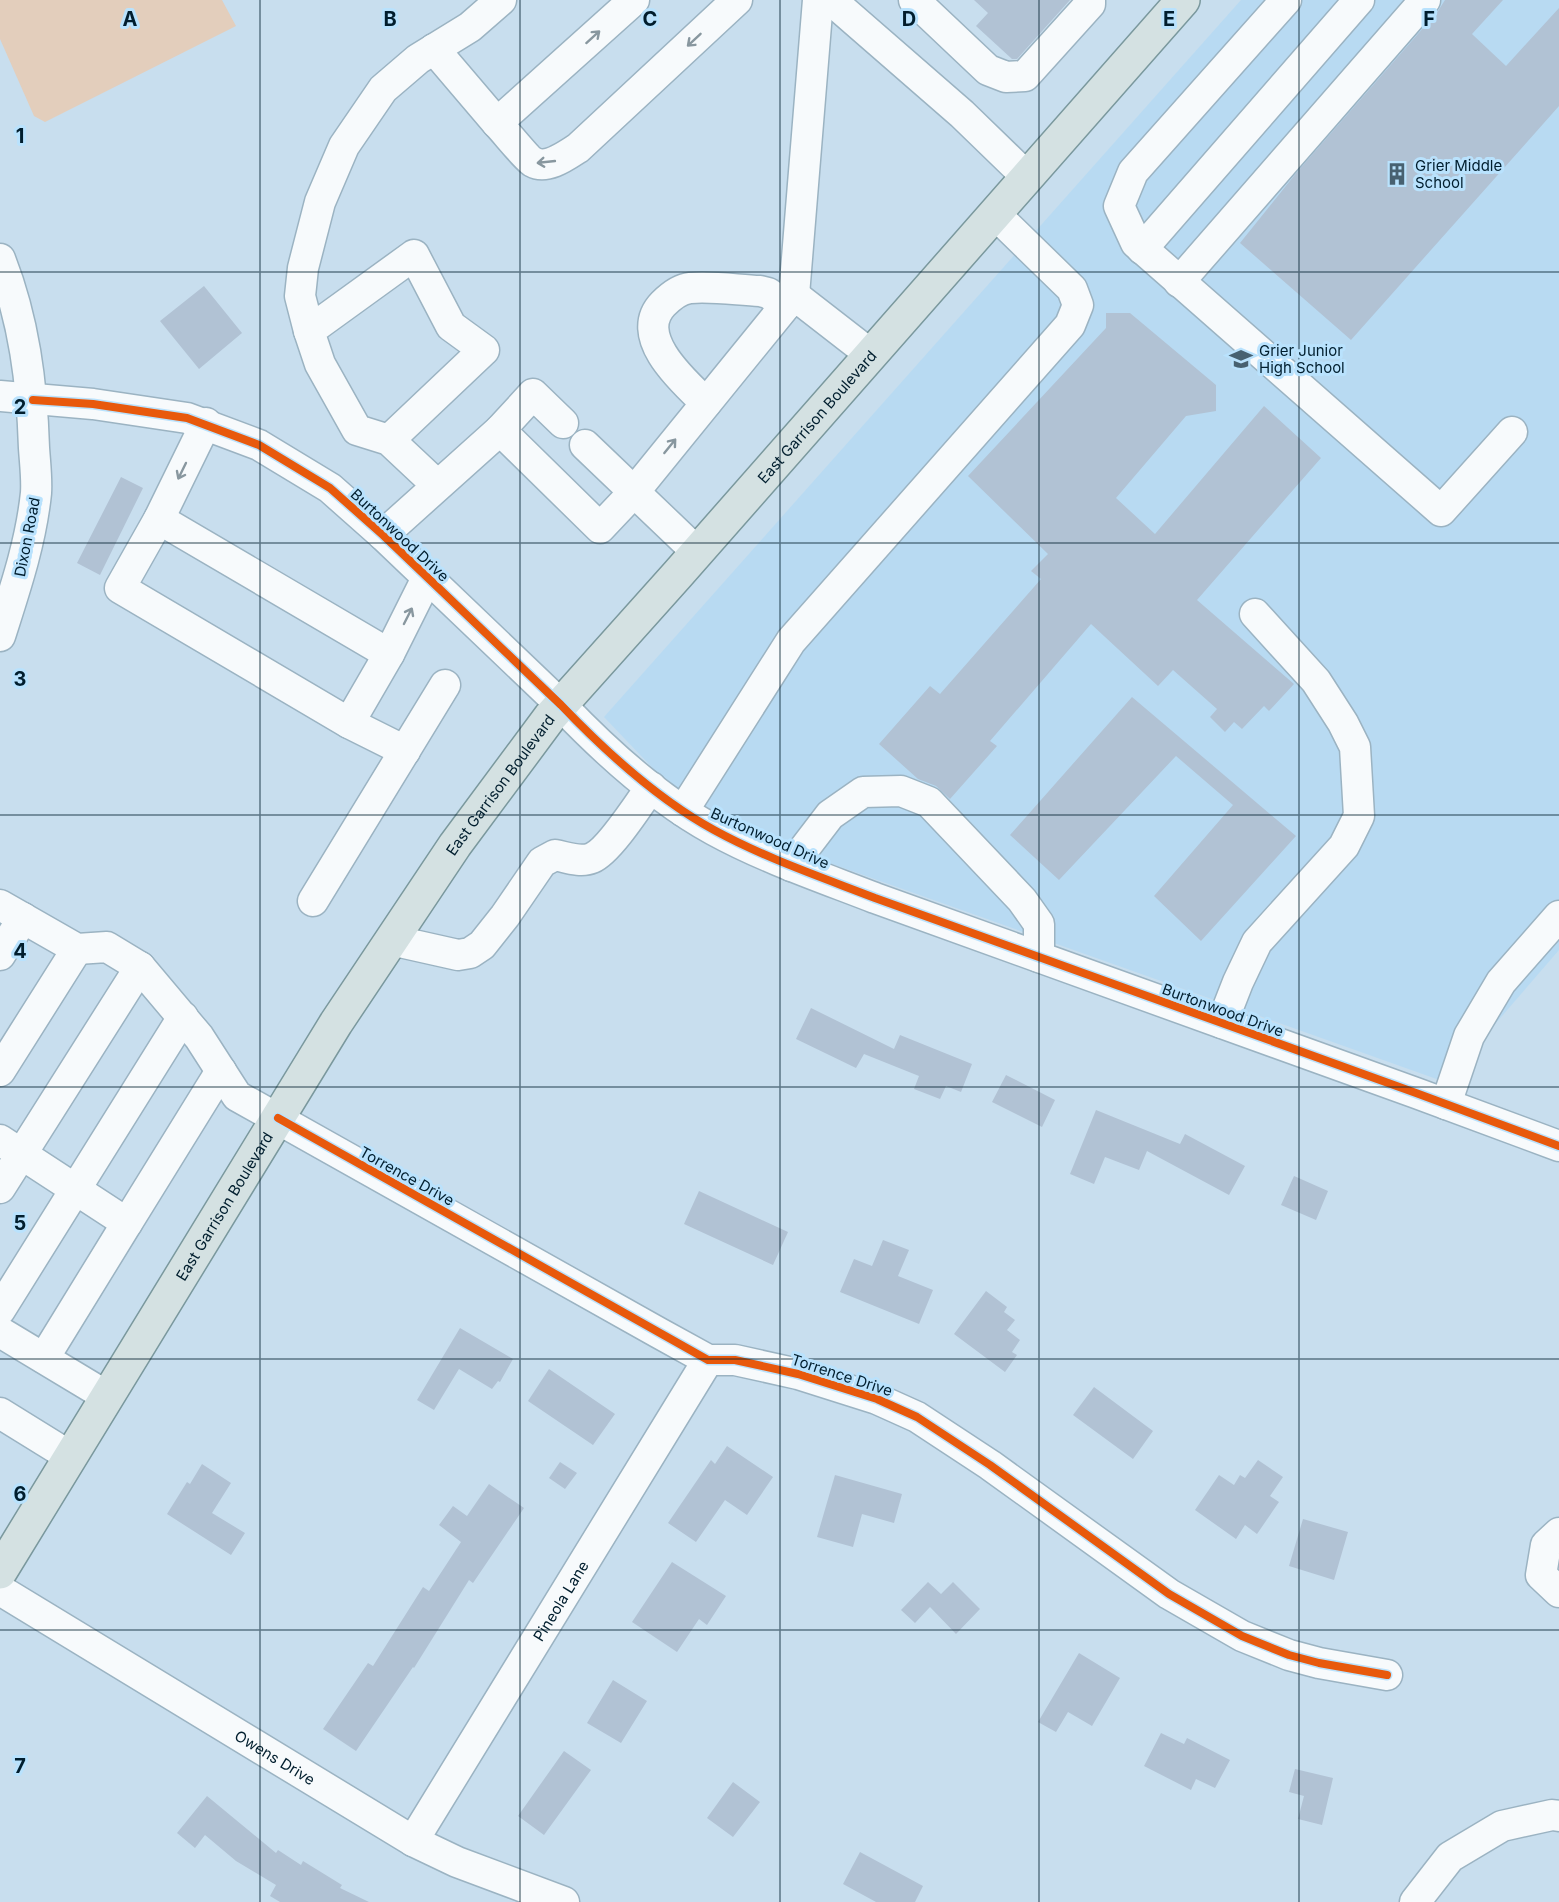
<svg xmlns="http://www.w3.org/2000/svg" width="1559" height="1902" viewBox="0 0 1559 1902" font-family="Inter,sans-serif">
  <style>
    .built { fill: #b8daf2 }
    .green { fill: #e3cebc }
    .building { fill: #b1c2d4 }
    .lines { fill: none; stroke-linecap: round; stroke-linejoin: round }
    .minor-casing { stroke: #9bb3c2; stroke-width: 33 }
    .major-casing { stroke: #7a989d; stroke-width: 36 }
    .minor { stroke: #f7fafc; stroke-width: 30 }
    .major { stroke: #d4e1e2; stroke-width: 33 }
    .cycleway-casing { stroke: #b9e2fd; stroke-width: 11 }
    .cycleway { stroke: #e8590c; stroke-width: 8 }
    .oneway { stroke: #88979f }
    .grid { fill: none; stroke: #011e2e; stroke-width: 1.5; stroke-opacity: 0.55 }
    .labels { text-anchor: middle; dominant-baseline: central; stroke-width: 6; stroke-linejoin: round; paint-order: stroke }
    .poi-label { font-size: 15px; fill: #011e2e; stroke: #b9e2fd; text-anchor: start }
    .street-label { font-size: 15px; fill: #011e2e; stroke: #b9e2fd }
    .grid-label { font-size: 20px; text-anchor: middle; font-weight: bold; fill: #011e2e; stroke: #b9e2fd; stroke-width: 6; stroke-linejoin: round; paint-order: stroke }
  </style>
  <rect width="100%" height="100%" fill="#c8deee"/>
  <path class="built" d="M1241,0H1559V950L1445,1082L731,828L666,782L604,717Z"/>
  <path class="green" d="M0,0H222L236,26L45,122L34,116L0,39Z"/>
  <path class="building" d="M974,0H1070L1017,59H1012L976,26L988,13Z
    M1445,0H1503L1472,34L1506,66L1559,8V106L1351,340L1240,243L1297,172L1438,11Z
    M204,286L242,333L199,369L160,321Z
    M1106,313H1130L1216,385V411L1186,416L1116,498L1155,534L1264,406L1321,458L1197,600L1294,684L1269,711L1264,706L1242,729L1234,722L1225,732L1210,717L1217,709L1173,670L1158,686L1091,624L990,741L997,746L950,799L936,786L918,779L879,744L930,686L940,694L1041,579L1031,571L1048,554L968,476L1106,328Z
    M121,477L143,488L100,575L77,563Z
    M1132,697L1296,836L1201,941L1154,896L1233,805L1176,756L1059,880L1010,835Z
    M811,1008L894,1049L900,1035L972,1064L961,1092L946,1086L940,1099L914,1089L919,1076L864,1054L856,1068L796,1039Z
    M1006,1075L1055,1100L1042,1127L992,1102Z
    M1096,1110L1180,1144L1185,1134L1245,1166L1229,1195L1147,1151L1139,1170L1105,1157L1094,1184L1070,1174Z
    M1294,1176L1328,1191L1316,1220L1281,1205Z
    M699,1191L788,1232L773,1265L684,1224Z
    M883,1240L909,1250L898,1276L933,1290L919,1324L840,1292L854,1259L872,1266Z
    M986,1291L1007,1307L1004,1312L1015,1320L1007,1330L1020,1340L1012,1352L1017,1355L1005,1372L954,1334Z
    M460,1328L513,1359L500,1382L498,1381L492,1389L459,1369L434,1410L417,1400Z
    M549,1369L615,1414L593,1445L528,1401Z
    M1094,1387L1153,1431L1133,1459L1073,1415Z
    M727,1446L773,1477L747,1515L725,1500L696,1542L668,1523L711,1460L715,1464Z
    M1258,1460L1283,1477L1270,1496L1279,1502L1257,1534L1245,1525L1236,1539L1195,1510L1219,1475L1234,1485L1240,1475L1245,1478Z
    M560,1462L577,1473L565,1489L549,1478Z
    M202,1464L231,1483L212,1513L245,1533L231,1555L167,1514L187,1482L190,1484Z
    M835,1475L902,1494L894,1523L862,1514L853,1547L817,1537Z
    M489,1484L524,1508L473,1583L469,1580L414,1668L413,1667L356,1751L323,1729L368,1663L373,1666L423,1587L429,1591L461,1542L439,1525L453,1506L467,1516Z
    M1303,1519L1348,1532L1334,1580L1289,1566Z
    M672,1562L726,1596L707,1625L699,1619L677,1652L632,1622Z
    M928,1582L941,1594L953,1582L980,1609L956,1634L930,1607L915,1623L901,1610Z
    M1079,1653L1120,1678L1092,1726L1068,1712L1056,1732L1038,1722Z
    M613,1680L647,1701L621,1743L587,1723Z
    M1161,1733L1184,1744L1187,1738L1230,1760L1215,1788L1196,1779L1191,1790L1144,1766Z
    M564,1751L591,1770L544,1835L518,1816Z
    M1295,1769L1333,1778L1322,1825L1298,1819L1304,1796L1289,1792Z
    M733,1782L760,1802L733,1837L707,1818Z
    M207,1796L276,1853L278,1850L301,1865L303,1861L342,1885L340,1888L369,1902H280L270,1896L276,1885L236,1861L205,1835L195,1848L177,1833Z
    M860,1852L923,1886L915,1902H876L843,1884Z"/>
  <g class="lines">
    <g class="minor-casing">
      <g id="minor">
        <path d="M634,0L497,123C504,130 527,159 533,162C547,170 567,155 578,148L737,0"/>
        <path d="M831,0L962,114L1027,177"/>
        <path d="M914,0L988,70L1006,77L1025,76L1090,4V0"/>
        <path d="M1286,0L1133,172L1119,206L1136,243L1441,511L1512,432"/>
        <path d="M434,49L497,123"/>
        <path d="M1142,249L1359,0"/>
        <path d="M0,259C24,320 32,383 34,448C35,463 37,479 36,493C31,542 15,589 0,636"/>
        <path d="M1179,282L1425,0"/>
        <path d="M794,295L818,0"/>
        <path d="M309,331L300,296L303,268L320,202L344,146L383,89L418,59L470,27L501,0"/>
        <path d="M0,396L93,404L187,418L259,445L330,488L383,535L561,705C604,750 659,800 714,830C765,858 821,877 875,898L1416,1093L1559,1146"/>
        <path d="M706,403C683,381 632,336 663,304C670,297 680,289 690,288C713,286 737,290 760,291L768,293L786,305"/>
        <path d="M206,423L159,519L120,588L349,723L389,654L427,578"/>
        <path d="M500,430L533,394L563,423"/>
        <path d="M389,440L484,350L451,326L414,255L309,331L320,364L357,430L389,440L437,485"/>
        <path d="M585,445L697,552"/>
        <path d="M159,519L389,654"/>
        <path d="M383,535L500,430L600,528L634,492L794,295L870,354"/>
        <path d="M349,723L405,751"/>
        <path d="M683,811L791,641L1070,325L1078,305L1072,289L995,214"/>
        <path d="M791,866L830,815L863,792L901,791L929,802L1022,900L1039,924V957"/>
        <path d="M313,901L445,685"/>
        <path d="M0,905L77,949L107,947L140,967L199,1037L237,1096L659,1333L708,1360H735L798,1374L877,1399L917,1417L990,1465L1169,1594L1242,1636L1289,1655L1319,1663L1387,1675"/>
        <path d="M391,940L458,955L470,953L482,945L505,916L542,862L555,855C566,857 580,863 592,858C609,851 639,804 651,787"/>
        <path d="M0,955L23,918"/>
        <path d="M1222,1023L1238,982L1257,942L1344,846L1359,816L1355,747L1343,723L1316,681L1255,614"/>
        <path d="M0,1071L77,949"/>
        <path d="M1446,1104L1469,1036L1501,982L1559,916"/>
        <path d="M0,1140L127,1223L221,1071"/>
        <path d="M0,1188L140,967"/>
        <path d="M0,1310L183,1017"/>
        <path d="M0,1332L108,1397"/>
        <path d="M44,1358L127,1223"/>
        <path d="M0,1413L71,1457"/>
        <path d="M1559,1533L1546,1545L1541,1575L1559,1592"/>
        <path id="s1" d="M0,1590L413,1841L457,1862L564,1902"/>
        <path id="s2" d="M413,1841L708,1360"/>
        <path d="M1415,1902L1450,1857L1502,1826L1552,1815L1559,1816"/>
      </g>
    </g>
    <g class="major-casing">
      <g id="major">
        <path id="s3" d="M0,1572L336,1023L455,845L550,717L678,574L1183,0"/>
      </g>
    </g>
    <use href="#minor" class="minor"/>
    <use href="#major" class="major"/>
    <g class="cycleway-casing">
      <path id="cycleway" d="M33,400L93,404L187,418L259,445L330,488L383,535L561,705C604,750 659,800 714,830C765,858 821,877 875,898L1416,1093L1559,1146
        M278,1118L708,1360H735L798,1374L877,1399L917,1417L990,1465L1169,1594L1242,1636L1289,1655L1319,1663L1387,1675"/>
    </g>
    <use href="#cycleway" class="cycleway"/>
  </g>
  <defs><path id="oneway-shaft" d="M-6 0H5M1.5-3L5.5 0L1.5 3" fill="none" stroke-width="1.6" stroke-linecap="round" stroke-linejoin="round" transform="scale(1.5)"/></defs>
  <g class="oneway">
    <use href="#oneway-shaft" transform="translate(593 37) rotate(-42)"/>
    <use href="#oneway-shaft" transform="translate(694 40) rotate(137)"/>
    <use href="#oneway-shaft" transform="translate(546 162) rotate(174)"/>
    <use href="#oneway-shaft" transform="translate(670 446) rotate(-51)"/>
    <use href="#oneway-shaft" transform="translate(182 471) rotate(116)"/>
    <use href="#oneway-shaft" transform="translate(408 616) rotate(-63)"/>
  </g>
  <path class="grid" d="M260,0V1902M520,0V1902M780,0V1902M1039,0V1902M1299,0V1902M0,272H1559M0,543H1559M0,815H1559M0,1087H1559M0,1359H1559M0,1630H1559"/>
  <defs>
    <g id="building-bare" transform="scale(1.8)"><path d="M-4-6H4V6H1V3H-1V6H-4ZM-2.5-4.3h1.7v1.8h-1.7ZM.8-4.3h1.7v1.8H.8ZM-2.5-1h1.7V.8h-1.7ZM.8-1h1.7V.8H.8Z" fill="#476171" stroke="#b9e2fd" stroke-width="2.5" paint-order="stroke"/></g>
    <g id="school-bare" transform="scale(1.8)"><path d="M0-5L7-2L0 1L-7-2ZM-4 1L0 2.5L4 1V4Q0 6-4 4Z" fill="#476171" stroke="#b9e2fd" stroke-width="2.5" paint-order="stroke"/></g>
  </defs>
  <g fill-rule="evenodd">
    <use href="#building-bare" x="1397" y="174"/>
    <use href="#school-bare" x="1241" y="359"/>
  </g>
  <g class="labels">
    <g class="poi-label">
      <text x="1415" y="165">Grier Middle<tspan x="1415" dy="17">School</tspan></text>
      <text x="1259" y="350">Grier Junior<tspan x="1259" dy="17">High School</tspan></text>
    </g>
    <g class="street-label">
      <text stroke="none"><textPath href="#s3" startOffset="1419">East Garrison Boulevard</textPath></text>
      <text transform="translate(400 535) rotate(43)">Burtonwood Drive</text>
      <text transform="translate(27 537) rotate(-79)">Dixon Road</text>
      <text stroke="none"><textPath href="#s3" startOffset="933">East Garrison Boulevard</textPath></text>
      <text transform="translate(770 838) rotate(24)">Burtonwood Drive</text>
      <text transform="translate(1223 1010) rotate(20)">Burtonwood Drive</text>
      <text transform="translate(407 1176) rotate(29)">Torrence Drive</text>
      <text stroke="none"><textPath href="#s3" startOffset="429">East Garrison Boulevard</textPath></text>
      <text transform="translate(842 1375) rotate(18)">Torrence Drive</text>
      <text stroke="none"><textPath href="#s2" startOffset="282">Pineola Lane</textPath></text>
      <text stroke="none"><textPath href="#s1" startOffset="322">Owens Drive</textPath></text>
    </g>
  </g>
  <g class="grid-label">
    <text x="130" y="26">A</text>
    <text x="390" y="26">B</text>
    <text x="650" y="26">C</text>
    <text x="909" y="26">D</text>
    <text x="1169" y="26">E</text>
    <text x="1429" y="26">F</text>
    <text x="20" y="143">1</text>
    <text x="20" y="414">2</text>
    <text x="20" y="686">3</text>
    <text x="20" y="958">4</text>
    <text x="20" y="1230">5</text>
    <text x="20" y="1501">6</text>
    <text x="20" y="1773">7</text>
  </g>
</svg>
